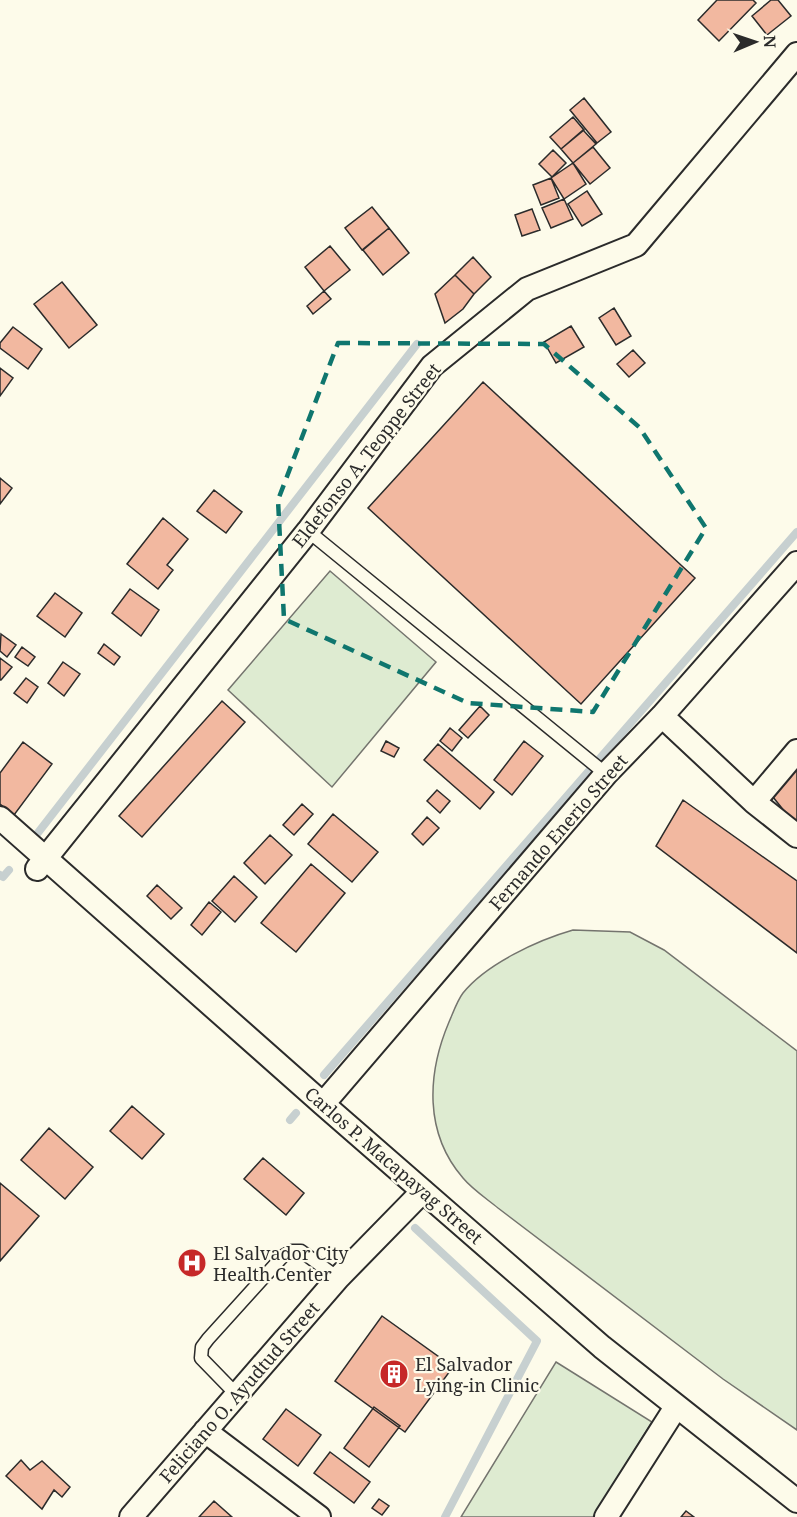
<svg xmlns="http://www.w3.org/2000/svg" width="797" height="1517" viewBox="0 0 797 1517" font-family="'Noto Serif',serif">
  <style>
    .green { fill: #deebd1; stroke: #74746e; stroke-width: 1.5 }
    .lines { fill: none; stroke-linecap: round; stroke-linejoin: round }
    .stream { stroke: #c7d0d0; stroke-width: 8 }
    .building { fill: #f2b8a0; stroke: #2b2b2b; stroke-width: 1.5 }
    .lane-casing { stroke: #2b2b2b; stroke-width: 15 }
    .street-casing { stroke: #2b2b2b; stroke-width: 26 }
    .lane { stroke: #fdfbea; stroke-width: 12 }
    .street { stroke: #fdfbea; stroke-width: 22 }
    .marked { fill: none; stroke: #0f766e; stroke-width: 4.5; stroke-dasharray: 12 8; stroke-linejoin: round }
    .labels { text-anchor: middle; dominant-baseline: central; stroke-width: 4.5; stroke-linejoin: round; paint-order: stroke }
    .street-label { font-size: 18px; fill: #2b2b2b; stroke: #fdfbea }
    .poi-label { font-size: 18px; fill: #2b2b2b; stroke: #fdfbea; text-anchor: start }
  </style>
  <rect width="100%" height="100%" fill="#fdfbea"/>
  <path class="green" d="M330,571L436,662L332,787L228,690Z
    M573,930L630,932L664,950L797,1051V1430L723,1379L498,1208C487,1199 472,1189 463,1178C424,1133 427,1074 449,1022C453,1013 457,1001 463,993C486,964 538,940 573,930Z
    M556,1362L652,1422L593,1517H461Z"/>
  <g class="lines">
    <path class="stream" d="M37,834L417,344
      M0,875L3,877L9,870
      M324,1075L797,532
      M290,1120L296,1113
      M415,1228L537,1341L445,1517"/>
  </g>
  <path class="building" d="M717,0H753L756,3L719,41L698,20Z
    M771,0H778L791,16L767,35L752,16Z
    M584,98L611,132L597,143L570,110Z
    M573,117L584,130L561,149L550,137Z
    M583,130L596,144L573,163L561,149Z
    M593,147L610,168L590,184L573,163Z
    M553,150L566,163L552,177L539,164Z
    M573,163L586,184L564,199L551,178Z
    M551,178L559,198L541,205L533,185Z
    M587,191L602,214L582,226L568,204Z
    M564,199L573,219L551,228L542,208Z
    M372,207L389,228L362,250L345,228Z
    M532,209L540,230L522,236L515,215Z
    M389,228L409,253L383,275L363,250Z
    M330,246L350,270L324,291L305,267Z
    M473,257L491,277L474,294L455,275Z
    M455,275L474,294L463,309L445,323L435,294Z
    M62,282L97,325L69,348L34,304Z
    M324,291L331,299L313,314L307,306Z
    M614,308L631,336L616,345L599,318Z
    M571,326L584,347L556,363L544,342Z
    M13,327L42,349L28,369L0,348V343Z
    M633,350L645,363L629,377L617,364Z
    M0,368L13,378L0,396Z
    M483,382L695,578L581,704L368,508Z
    M0,478L12,488L0,504Z
    M214,490L242,512L226,533L197,511Z
    M163,518L188,539L167,565L173,570L158,589L127,564Z
    M130,589L159,610L141,636L112,613Z
    M55,593L82,613L65,637L37,616Z
    M1,634L16,645L7,657L0,651Z
    M104,644L120,657L114,665L98,653Z
    M22,647L35,657L28,666L15,657Z
    M0,658L12,667L1,680H0Z
    M63,662L80,674L64,696L48,683Z
    M26,678L38,687L27,703L14,693Z
    M222,701L245,722L142,837L119,816Z
    M480,706L489,715L468,738L459,730Z
    M450,728L462,738L452,751L440,741Z
    M386,741L399,748L394,757L381,751Z
    M524,741L543,756L512,795L494,780Z
    M23,742L52,764L14,815L0,804V773Z
    M438,744L494,792L480,809L424,760Z
    M797,769V827L769,792Z
    M437,790L450,801L440,813L427,801Z
    M683,800L797,881V953L656,846Z
    M302,804L313,814L294,835L283,825Z
    M333,814L378,852L352,882L308,844Z
    M427,817L439,828L423,845L412,834Z
    M270,835L292,855L265,884L244,863Z
    M311,864L345,893L296,952L261,923Z
    M234,876L257,897L235,922L212,901Z
    M157,885L182,908L171,919L147,896Z
    M209,902L221,912L202,935L191,925Z
    M132,1106L164,1134L142,1159L110,1131Z
    M49,1128L93,1167L65,1199L21,1160Z
    M263,1158L304,1193L286,1215L244,1179Z
    M0,1183L39,1216L0,1261Z
    M382,1316L453,1367L405,1432L335,1381Z
    M374,1407L400,1426L369,1467L344,1448Z
    M286,1409L321,1435L298,1466L263,1439Z
    M330,1452L370,1482L354,1503L314,1473Z
    M21,1460L30,1470L42,1461L70,1487L62,1497L54,1490L42,1509L6,1476Z
    M379,1499L389,1506L382,1515L372,1508Z
    M214,1501L232,1517H199Z
    M686,1511L694,1517H681Z"/>
  <g class="lines">
    <g class="lane-casing">
      <path id="lane" d="M308,531L606,774
        M236,1394L201,1358L202,1347L208,1339L283,1256L292,1251H301L338,1278"/>
    </g>
    <g class="street-casing">
      <path id="street" d="M662,716L754,802L797,836
        M754,802L797,751
        M0,818L323,1104L602,1347L797,1501
        M37,869L308,531L432,366L527,289L636,245L797,54
        M323,1104L606,774L662,716L797,563
        M205,1431L319,1517
        M131,1517L338,1278L423,1191
        M606,1517L676,1407"/>
    </g>
    <use href="#lane" class="lane"/>
    <use href="#street" class="street"/>
  </g>
  <path class="marked" d="M338,343L544,344L639,427L706,528L593,712L468,703L284,619L278,500Z"/>
  <defs>
    <g id="hospital-disc" transform="scale(1.5)"><circle r="9.5" fill="#c62828" stroke="#fdfbea"/><path d="M-5-5h3v3.5h4V-5h3V5h-3V1.5h-4V5h-3Z" fill="#fff"/></g>
    <g id="building-disc" transform="scale(1.5)"><circle r="9.5" fill="#c62828" stroke="#fdfbea"/><path d="M-4-6H4V6H1V3H-1V6H-4ZM-2.5-4.3h1.7v1.8h-1.7ZM.8-4.3h1.7v1.8H.8ZM-2.5-1h1.7V.8h-1.7ZM.8-1h1.7V.8H.8Z" fill="#fff"/></g>
  </defs>
  <g fill-rule="evenodd">
    <use href="#hospital-disc" x="192" y="1263"/>
    <use href="#building-disc" x="394" y="1374"/>
  </g>
  <g class="labels">
    <g class="street-label">
      <text transform="translate(366 455) rotate(-52)">Eldefonso A. Teoppe Street</text>
      <text transform="translate(558 832) rotate(-49)">Fernando Enerio Street</text>
      <text transform="translate(394 1165) rotate(41)">Carlos P. Macapayag Street</text>
      <text transform="translate(239 1392) rotate(-49)">Feliciano O. Ayudtud Street</text>
    </g>
    <g class="poi-label">
      <text x="213" y="1253">El Salvador City<tspan x="213" dy="21">Health Center</tspan></text>
      <text x="415" y="1364">El Salvador<tspan x="415" dy="21">Lying-in Clinic</tspan></text>
    </g>
  </g>
  <g transform="translate(755 42) rotate(88)" stroke="#fdfbea" stroke-width="4.5" paint-order="stroke">
  <path d="M0-4.5L10 22L0 15L-10 22Z" fill="#2b2b2b"/>
  <text y="-9" font-size="16" font-weight="bold" text-anchor="middle" fill="#2b2b2b">N</text>
  </g>
</svg>
